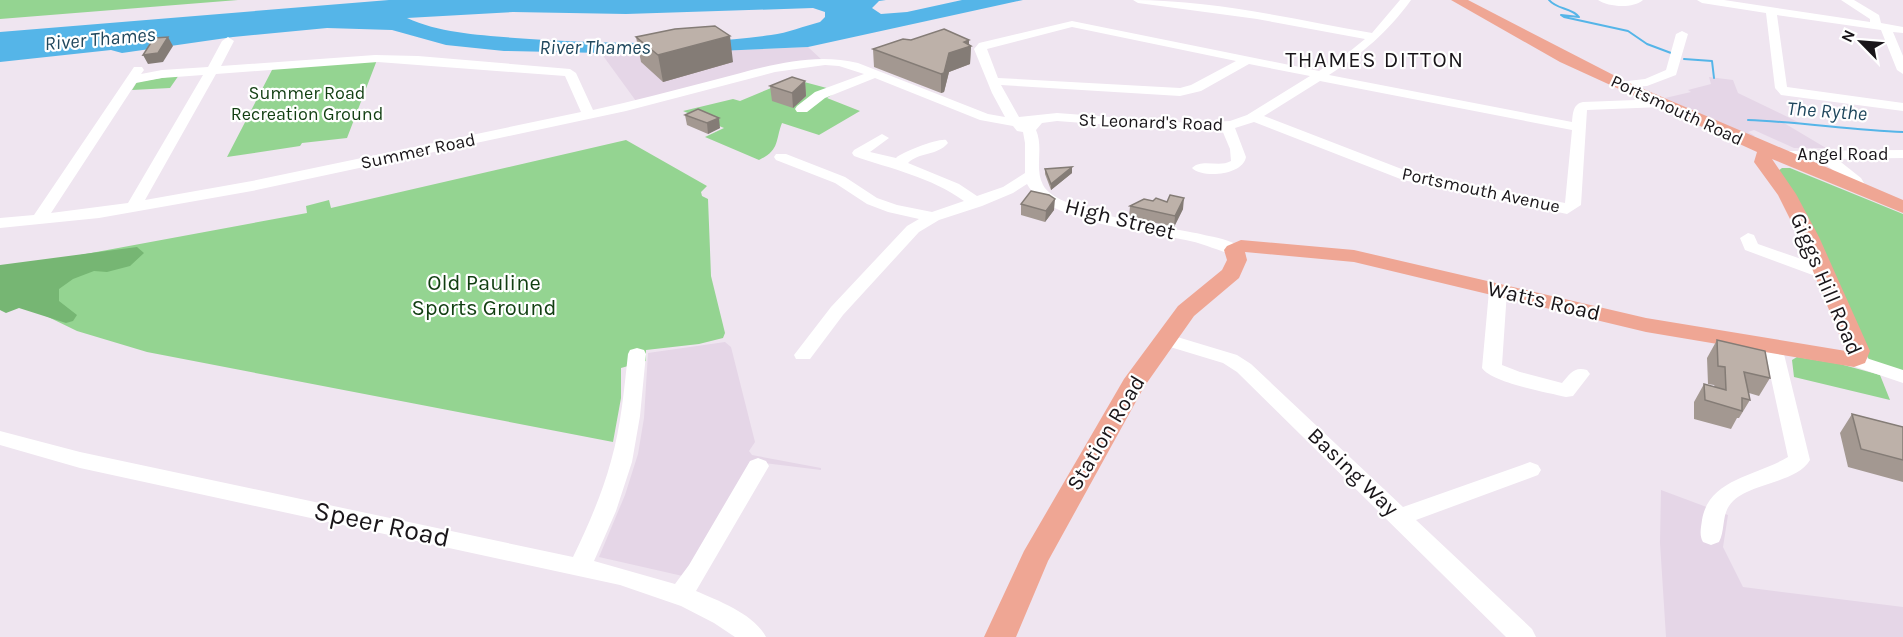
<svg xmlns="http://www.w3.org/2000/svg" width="1903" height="637" viewBox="0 0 1903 637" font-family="Karla,sans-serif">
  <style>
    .built { fill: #e5d6e7 }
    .green { fill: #94d491 }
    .forest { fill: #76b673 }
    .water { fill: #55b5e8; fill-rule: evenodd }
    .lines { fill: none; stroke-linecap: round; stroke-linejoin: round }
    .stream { stroke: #55b5e8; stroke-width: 2 }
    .minor { fill: #fff; fill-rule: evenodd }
    .major { fill: #efa694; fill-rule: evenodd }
    .wall { fill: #a39891 }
    .shaded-wall { fill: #847c76 }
    .building { fill: #bdb1a9; stroke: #847c76; stroke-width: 1.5 }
    .labels { text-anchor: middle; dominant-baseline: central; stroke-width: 4.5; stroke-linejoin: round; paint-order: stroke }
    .far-park-label { font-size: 18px; fill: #113e11; stroke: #fff }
    .far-street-label { font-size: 18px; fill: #191519; stroke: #fff }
    .far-water-label { font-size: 20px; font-style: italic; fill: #1f475d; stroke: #fff }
    .far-quarter-label { font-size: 22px; letter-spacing: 1.5px; fill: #191519; stroke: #fff }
    .street-label { font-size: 22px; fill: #191519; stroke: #fff }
    .park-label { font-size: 22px; fill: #113e11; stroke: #fff }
    .near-street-label { font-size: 27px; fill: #191519; stroke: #fff }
  </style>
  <rect width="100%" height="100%" fill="#efe5f0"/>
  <path class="built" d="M808,47L822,60L636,101L601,53L649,54Z
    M1709,77L1733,80L1738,93L1800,123H1784L1826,148H1794L1754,130L1748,132L1755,136L1750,137L1665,98L1691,92L1688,90L1711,84Z
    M725,342L731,347L755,442L749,451L752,455L821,468V470L756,462L687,577L599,557L625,495L638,454L644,418L648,353Z
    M1661,490L1728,515L1723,547L1743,587L1903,607V637H1666L1660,543Z"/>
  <path class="green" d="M0,0H238L0,19Z
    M377,60L347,138L302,143L300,146L227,157L273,68Z
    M179,75L170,88L132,90L137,82Z
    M793,79L838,91L827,98L860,111L819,135L782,123C775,141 780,150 759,160L705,137L724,128L683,111L733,99L740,101Z
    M626,140L707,186L701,192L702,196L708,199L711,276L725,333L723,338L699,344L646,350V361L621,368V398L613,442L147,352L77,331L40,313L64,258L307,213L306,206L329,200L331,208Z
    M1782,168H1790L1903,214V372L1869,360L1808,219L1778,171Z
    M1797,357L1840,364L1880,375L1890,400L1794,377L1792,360Z"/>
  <path class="forest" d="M137,247L144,253L130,266L107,272L94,271L73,279L59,289V301L77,315L73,321L66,323L19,308L6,313L0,310V265Z"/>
  <path class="water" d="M389,0H886L879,1L872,8L881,14L907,12L962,0H1023L808,47L649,54L504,51L446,45L392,30L327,28L233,37L122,53L111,50L0,62V32ZM813,8L825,12V17L820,22C804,26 788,33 771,35C692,46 595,44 515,38C480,35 439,33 407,18L513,12L626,14Z"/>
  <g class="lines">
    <path class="stream" d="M1549,0C1557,10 1571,7 1579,17L1561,15L1564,17L1628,31L1647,44L1671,53
      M1684,59L1712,61L1714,78
      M1748,120C1800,122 1851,130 1903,132"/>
    <path class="minor" d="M1133,0C1213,0 1293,19 1372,33L1400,0H1411C1388,32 1362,54 1329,75L1572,122C1573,113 1573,104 1583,102L1662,99L1669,103L1662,107L1587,110L1581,205L1567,214L1403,180L1254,122L1235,128L1246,157C1243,175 1203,179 1192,168C1202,158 1219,168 1231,161L1230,149L1222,130L1190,131L1057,121L1042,123L1036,130C1044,148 1034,168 1043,185C1058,214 1175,227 1209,236C1219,238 1236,241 1242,250L1234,255C1219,251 1205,244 1190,241C1148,231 1049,224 1027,184L1013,193L982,206L939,220L919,232L843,315L810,359H796L794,355L831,307L907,226L919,219L888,212L867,204L835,183L776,160L774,157L776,154H786L845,177L877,198L897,205L932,212L964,201C931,177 891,169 854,156L852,153L854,150L882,134L889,138L870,152L896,158C902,152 939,138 946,140L948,143C937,156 919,152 908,163L959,184L977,196L1003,187L1025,173V143L1023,132L1017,131L1013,126L980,120L875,78L825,98L807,112H797L795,109L797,106L815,92L864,74L839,66L825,65L775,72L626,111L252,191L99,218L0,228V218L34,215L134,67H142L144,70L141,74L162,70L208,67L222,41L228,37L234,41L221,66L375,55L418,56L570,69L576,73L593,110C634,101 674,90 714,80C761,68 810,51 858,63L988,114L1005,117L992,93L974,49L979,43L1072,21L1319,71L1349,52L1365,39L1257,19L1138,3ZM1072,27L1236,61L1191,85L1180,88L998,78L987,49ZM378,62L565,76L581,112L252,181L145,200L216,74ZM1249,64L1310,76L1247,115L1230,121L1190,123L1057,113L1019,117L1001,85L1180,96L1201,91ZM203,75L128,203L51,213L136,83L162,78ZM1320,81L1572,130L1565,203L1412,173L1264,116Z
      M1598,0H1643C1633,9 1608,7 1598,0Z
      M1697,0H1724L1870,22V19L1841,0H1854L1879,15L1881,23L1903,27V33L1893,32L1903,56V74L1897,70L1881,30L1777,15L1787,87L1903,103V111L1781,95L1775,88L1766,13L1702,3Z
      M1682,31L1688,34L1676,75L1647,86L1619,88L1617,85L1619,82L1645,79L1666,70L1676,34Z
      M1903,150V158L1837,159L1861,178L1867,188L1859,193L1854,191L1849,183L1819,159L1782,161L1775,157L1777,154L1788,151Z
      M1748,233L1754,235L1758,244L1830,269L1832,273L1830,277H1818L1745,250L1740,238Z
      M1498,286L1504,287L1507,291L1502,365L1520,372L1562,383C1570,374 1574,366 1587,370L1590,374L1573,396L1566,397C1547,392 1492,383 1482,368L1489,291L1492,287Z
      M1164,333L1237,355L1251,364L1403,507L1522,465L1530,462L1538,465L1541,470L1538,475L1416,520L1532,629L1536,637H1506L1237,372L1223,363L1157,343L1155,339L1157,335Z
      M1773,340L1780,342L1782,346L1810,460C1795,485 1745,482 1729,506C1722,516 1725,531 1719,542L1711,545L1703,542C1699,535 1701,528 1702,520C1709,478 1757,476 1788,457L1764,346L1766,342Z
      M637,348L644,350L646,354L640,416L632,462L616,511L594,561L675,584L689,565L750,461L758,458L766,461L769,466L696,591C719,601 754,614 766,637H735L714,623L681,606L620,585L80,468L0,445V431L80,452L573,557C588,526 602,494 611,461C621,426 624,390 628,354L630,350Z
      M1854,354L1903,370V383L1847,364L1845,360L1847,356Z"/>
    <path class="major" d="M1451,0H1468L1627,82L1903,200V213L1772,159L1796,194L1819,237L1870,351L1865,363L1854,367L1646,332L1354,262L1245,252L1247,260L1239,278L1194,316L1144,387L1048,561L1016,637H984L1024,551L1124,379L1178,306L1222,270L1227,260L1224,250L1227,246L1241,240L1354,250L1646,318L1846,351L1799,237L1778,195L1754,162L1757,152L1560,62Z"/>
  </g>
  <path class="wall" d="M636,37L733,62L663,82L641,62Z
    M969,40V45L971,46L970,64L949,72L944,92L941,93L874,67L873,49Z
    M805,81L806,96L793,108L772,101L770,86Z
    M685,115L720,128L708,134L687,125Z
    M1045,169L1072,173L1051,190L1045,174Z
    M1021,204L1054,210L1045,222L1021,215Z
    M1130,206L1183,209L1174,227L1129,217Z
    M1717,340L1770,378L1759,396L1749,393L1750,400L1739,418H1737L1731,429L1694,419V402L1704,384L1715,387L1714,385L1708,384L1707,358Z
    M1852,414L1903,427V482L1848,467L1840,433Z"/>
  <path class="shaded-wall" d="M730,36L733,62L663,82L658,55Z
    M168,37L173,46L163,62L148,64L143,55Z
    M969,40V46H971L970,64L949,72L944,92L941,93V74L949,53L964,42Z
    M805,81L806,96L793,108L792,93Z
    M719,118L720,128L708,134L707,123Z
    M1072,167V173L1051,190V184Z
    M1184,198L1183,209L1174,227L1175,216Z
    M1055,199L1054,210L1045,222L1046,211Z"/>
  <path class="building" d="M715,26L730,36L658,55L636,37L675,29Z
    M944,29L969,40L964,42L971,46L949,53L944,73L941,74L873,49L903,39L911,40Z
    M168,37L158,53L143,55L154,38Z
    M792,77L805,81L792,93L770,86Z
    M698,109L719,118L707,123L685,115Z
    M1072,167L1051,184L1045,169Z
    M1031,191L1049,195L1055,199L1046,211L1021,204Z
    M1170,195L1184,198L1175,216L1130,206L1144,199L1153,201L1156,198L1167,202Z
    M1717,340L1765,351L1770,378L1744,372L1750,400L1742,398V411L1705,400L1704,384L1726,390L1725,367L1718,366Z
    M1852,414L1903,427V460L1861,449Z"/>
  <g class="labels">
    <g class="far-park-label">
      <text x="307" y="93">Summer Road<tspan x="307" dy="21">Recreation Ground</tspan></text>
    </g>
    <g class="far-street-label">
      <text transform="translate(1677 110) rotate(25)">Portsmouth Road</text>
      <text transform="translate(1151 122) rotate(2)">St Leonard's Road</text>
      <text transform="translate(418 151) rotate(-12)">Summer Road</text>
      <text x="1843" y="154">Angel Road</text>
      <text transform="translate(1481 190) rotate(12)">Portsmouth Avenue</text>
    </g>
    <g class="far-water-label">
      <text transform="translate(100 39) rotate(-5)">River Thames</text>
      <text x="595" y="47">River Thames</text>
      <text transform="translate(1827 111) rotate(4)">The Rythe</text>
    </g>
    <g class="far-quarter-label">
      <text x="1375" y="60">THAMES DITTON</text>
    </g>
    <g class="street-label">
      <text transform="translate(1120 219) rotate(14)">High Street</text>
      <text transform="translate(1826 284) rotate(67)">Giggs Hill Road</text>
      <text transform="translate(1544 301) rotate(13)">Watts Road</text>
      <text transform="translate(1106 433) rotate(-59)">Station Road</text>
      <text transform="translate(1353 472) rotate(44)">Basing Way</text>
    </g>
    <g class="park-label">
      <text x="484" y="283">Old Pauline<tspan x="484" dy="25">Sports Ground</tspan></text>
    </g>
    <g class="near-street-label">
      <text transform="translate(382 524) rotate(12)">Speer Road</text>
    </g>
  </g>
  <g transform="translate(1861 42) rotate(295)" stroke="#ffffff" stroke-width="4.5" paint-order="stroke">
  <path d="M0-4.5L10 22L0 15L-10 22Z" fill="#191519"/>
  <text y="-9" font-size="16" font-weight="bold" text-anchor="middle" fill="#191519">N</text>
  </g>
</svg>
